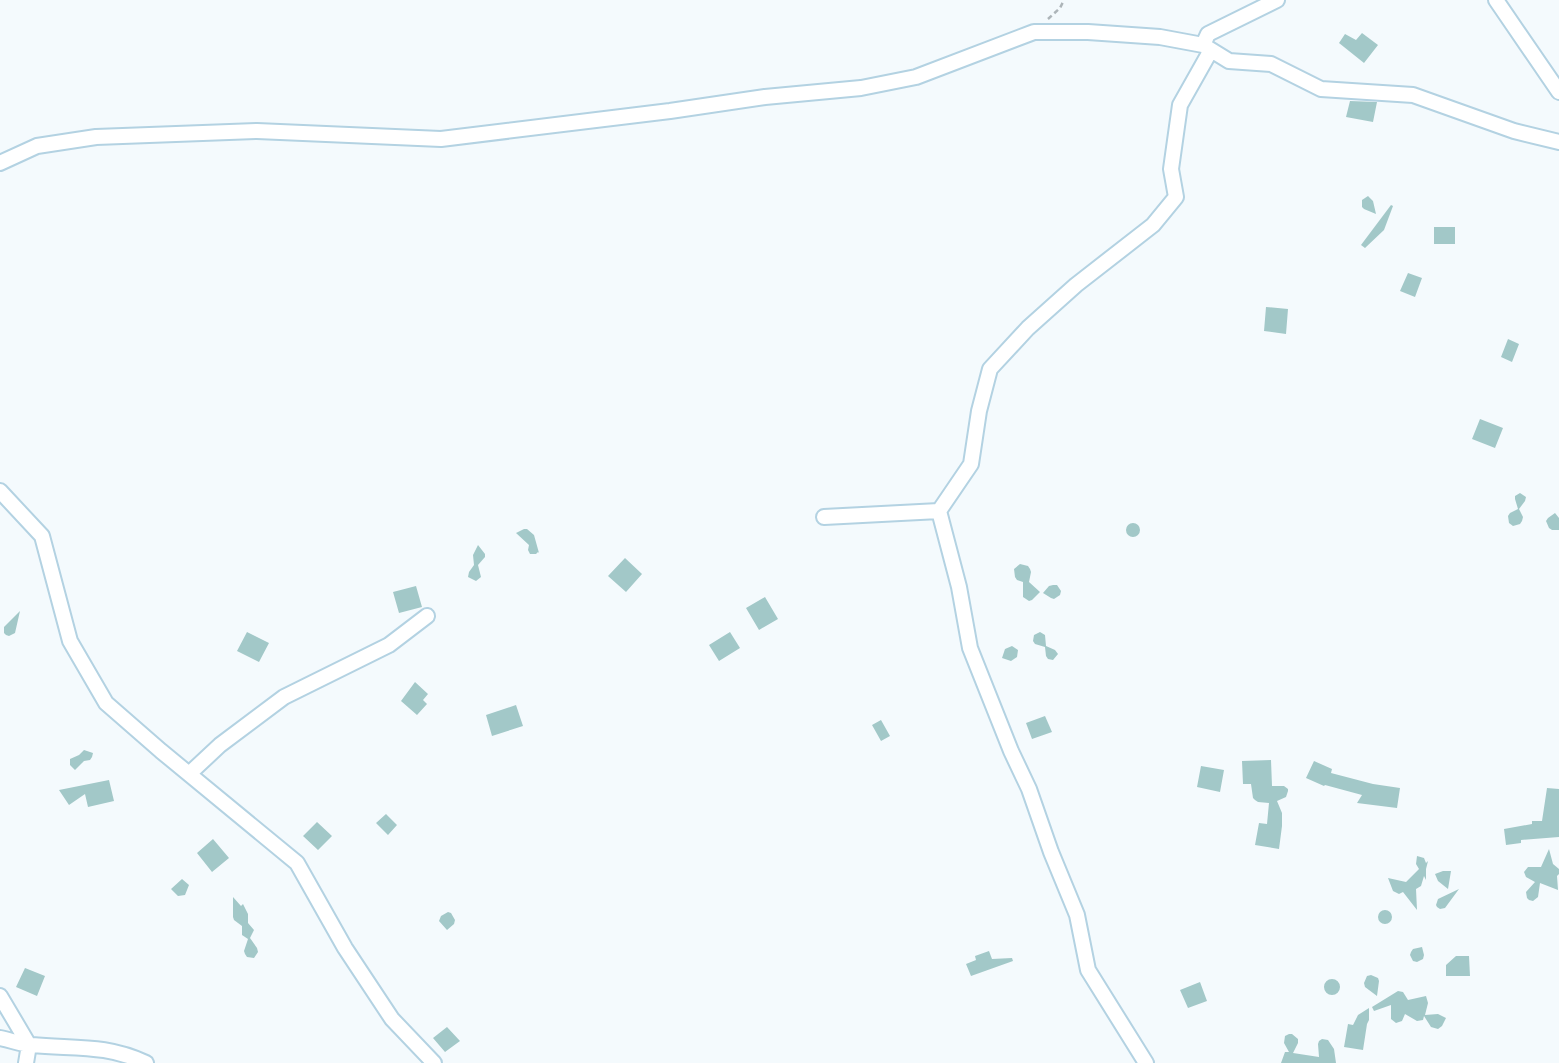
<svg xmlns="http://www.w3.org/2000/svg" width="1559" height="1063" viewBox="0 0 1559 1063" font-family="Georgia,serif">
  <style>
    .building { fill: #a2c8c8 }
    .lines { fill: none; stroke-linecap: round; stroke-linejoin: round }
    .street-casing { stroke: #b3d2e2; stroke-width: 18 }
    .path { stroke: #adb5b9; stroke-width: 2.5; stroke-dasharray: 5 3.5; stroke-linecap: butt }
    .street { stroke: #fff; stroke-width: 14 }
  </style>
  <rect width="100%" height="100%" fill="#f4fafd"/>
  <path class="building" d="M1362,33L1378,45L1364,63L1339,43L1345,34L1356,40Z
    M1350,101L1377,102L1373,122L1346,117Z
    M1368,196L1373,201L1376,214L1364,209L1362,207V200Z
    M1391,205L1393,206L1384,230L1365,248L1361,245Z
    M1434,227H1455V244H1434Z
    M1408,273L1422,278L1415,297L1400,291Z
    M1266,307L1288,309L1286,334L1264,331Z
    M1508,339L1519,344L1512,362L1501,357Z
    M1480,419L1503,428L1495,448L1472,439Z
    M1520,493L1526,497L1525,501L1519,509L1523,517L1522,521L1520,524L1513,526L1509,523L1508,516L1510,513L1518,509L1515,499V496Z
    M1555,513L1559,518V530H1552L1549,528L1546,521L1548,518Z
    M1126 530a7 7 0 1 1 14 0a7 7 0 1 1-14 0Z
    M524,529H527L534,535L539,553L538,552L536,554H530L528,550L529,545L516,533Z
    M478,545L485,554V557L478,565L481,577L476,581L468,577L469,572L474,565L473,555Z
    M625,558L642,574L626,592L608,576Z
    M1020,564L1028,566L1030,569L1031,572L1029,582L1040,592L1032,600L1029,601L1023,597V582L1017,580L1015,577L1014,569Z
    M1053,585H1057L1061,591L1060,595L1054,599L1051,598L1043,593L1049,586Z
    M416,586L422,607L399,613L393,592Z
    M765,597L778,619L759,630L746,608Z
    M20,611L15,633L9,636L6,635L4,633V627Z
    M247,632L269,643L259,662L237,651Z
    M730,632L740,648L719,661L709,645Z
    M1040,632L1045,635L1046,646L1055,650L1058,654L1053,660L1048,659L1046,656L1045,647L1035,644L1033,641L1034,635Z
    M1012,646L1018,650L1017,657L1011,661L1002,658L1005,649Z
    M415,682L428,694L423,700L427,704L417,715L401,701Z
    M516,705L523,726L492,736L486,715Z
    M1045,716L1052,732L1032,739L1026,723Z
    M881,720L890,736L881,741L872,725Z
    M84,750L93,753L92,757L90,760L84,761L75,770L70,765V759L79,755Z
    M1271,760L1272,786H1284L1288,789V791L1286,797L1277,801L1282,813V826L1279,849L1255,845L1259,823L1267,824L1269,803L1258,802L1255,800L1253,798L1251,784H1243L1242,761Z
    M1314,761L1332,769L1331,773L1373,784L1400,788L1397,808L1357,803L1362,795L1325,785L1324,786L1306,778Z
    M1201,766L1224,770L1220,792L1197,787Z
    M109,780L114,801L88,807L85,794L69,805L59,790Z
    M1547,788L1559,789V837L1521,840V843L1506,845L1504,829L1532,824V821H1542Z
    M386,814L397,825L388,835L376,823Z
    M317,822L332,836L318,850L303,836Z
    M213,839L229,858L212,872L197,853Z
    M1549,849L1553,864L1559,869V874L1557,876L1558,890L1540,883L1538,897L1533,901L1529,900L1527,898L1526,892L1535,882L1526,877L1524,872L1528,867H1541Z
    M1417,856L1424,858L1426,863L1428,861L1426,869V880L1424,876L1421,886L1416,889L1417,910L1403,892L1399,894L1393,891L1388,878L1406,882L1419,869L1416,864Z
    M1443,871H1451L1448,889L1438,881L1435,874Z
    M182,879L189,885L185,895L178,896L171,889Z
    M1459,889L1445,908L1440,909L1437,907L1436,905L1438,899Z
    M233,897L241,906L243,904L248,914V923L254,930L250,938L257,948L258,952L254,958L247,957L245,954L244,951L248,939L242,935V926L234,920L233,917Z
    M1378 917a7 7 0 1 1 14 0a7 7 0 1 1-14 0Z
    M448,912L451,913L455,920L454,924L447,930L439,921L441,916Z
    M1422,947L1424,955L1423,959L1417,962L1413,961L1410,955L1411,952L1413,949Z
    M989,951L992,959L1012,958L1013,961L971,976L966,964L976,960L975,956Z
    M1456,956H1469L1470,976H1446V965Z
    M25,968L45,976L37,996L16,987Z
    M1371,975L1378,978L1379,981L1377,996L1365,987L1364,983L1367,976Z
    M1324 987a8 8 0 1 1 16 0a8 8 0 1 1-16 0Z
    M1200,982L1207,1001L1188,1008L1180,990Z
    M1398,991L1403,992L1408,1000L1426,996L1428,1003L1425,1015L1438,1014L1446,1018L1442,1026L1438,1029L1431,1027L1424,1016L1423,1020L1417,1021L1405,1014L1402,1021L1396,1023L1391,1019V1005L1374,1011L1372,1007Z
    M1369,1008V1020L1367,1024L1363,1050L1344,1047L1348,1024L1353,1025L1358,1015Z
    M447,1027L460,1041L445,1052L433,1038Z
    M1289,1034H1292L1298,1039V1043L1293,1053L1319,1057L1318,1044L1319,1041L1322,1039L1328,1040L1334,1049L1336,1063H1281L1285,1052H1289L1284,1043L1285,1036Z"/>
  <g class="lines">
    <g class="street-casing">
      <path id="street" d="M1496,0L1559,92
        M1203,45L1208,34L1277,0
        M0,163L37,146L96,137L257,131L441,139L670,111L765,97L861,88L916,77L1034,32H1088L1160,37L1203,45L1229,61L1271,64L1321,89L1413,95L1514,131L1559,142
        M0,491L42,536L70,641L106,703L161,751L297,863L345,948L392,1019L434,1063
        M939,511L959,587L970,648L1011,751L1029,789L1051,852L1077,915L1088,970L1146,1063
        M824,517L939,511L971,464L979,411L990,369L1028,328L1076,285L1153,225L1176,197L1171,169L1180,105L1211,50
        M189,774L220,745L284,697L389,645L427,616
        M0,996L29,1045L26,1063
        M0,1038C11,1040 22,1045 32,1045C74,1049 106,1044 146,1063"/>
    </g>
    <path class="path" d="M1048,19L1060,8L1064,0"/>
    <use href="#street" class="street"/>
  </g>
</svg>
